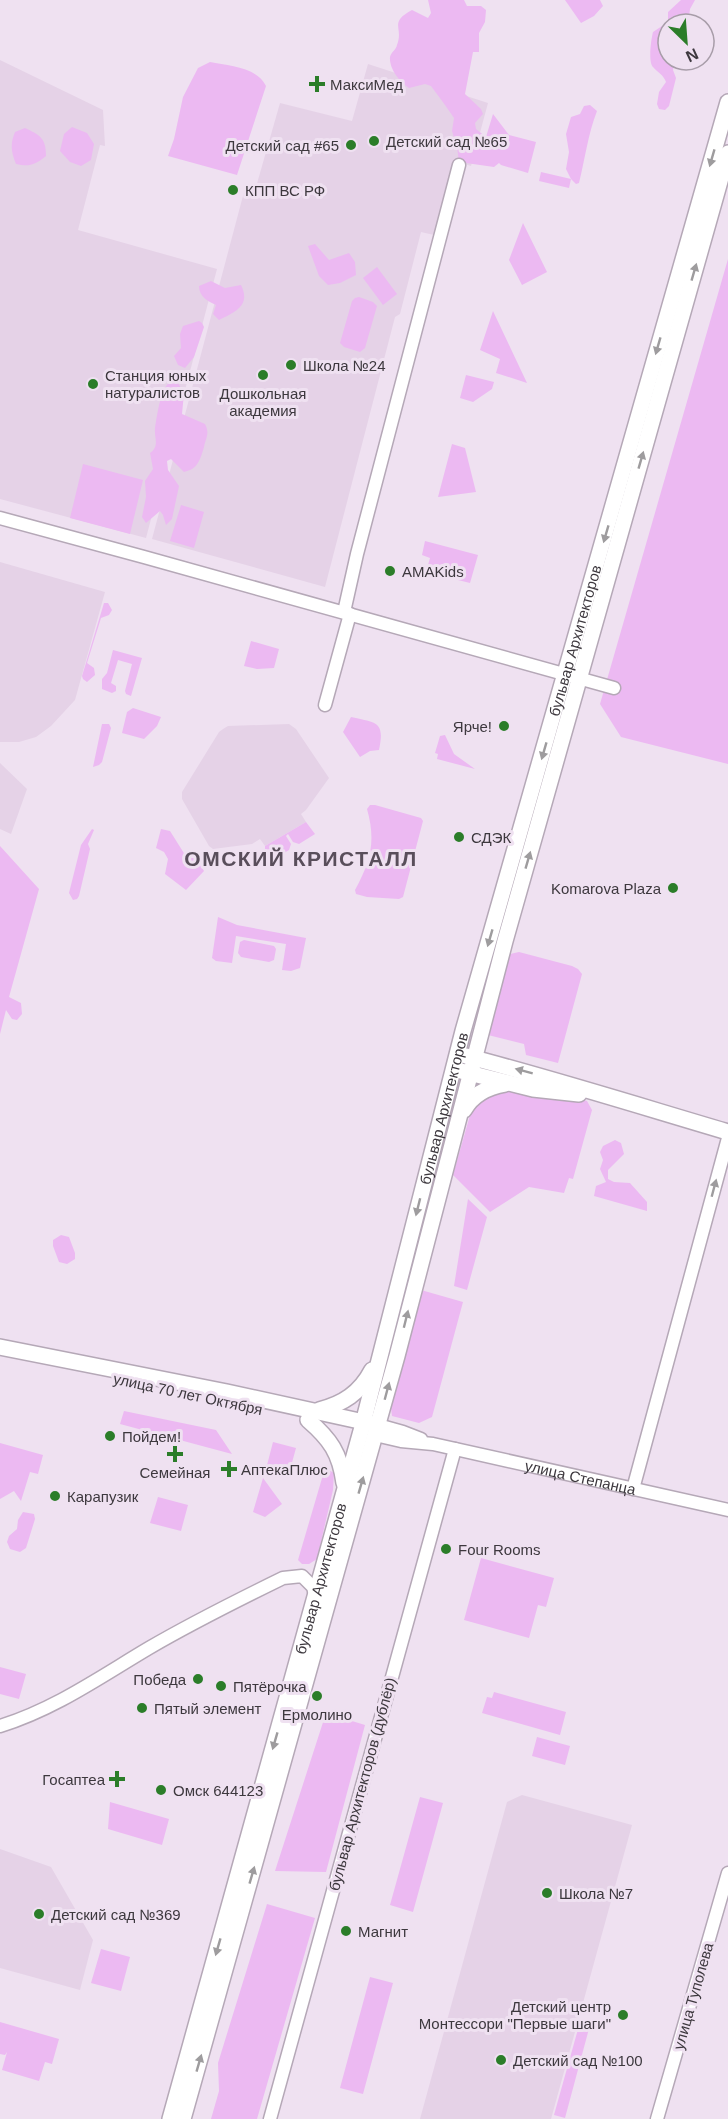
<svg xmlns="http://www.w3.org/2000/svg" width="728" height="2119" viewBox="0 0 728 2119" font-family="Helvetica,sans-serif">
  <style>
    .built { fill: #e5d2e7 }
    .green { fill: #ecb9f2 }
    .lines { fill: none; stroke-linecap: round; stroke-linejoin: round }
    .minor-casing { stroke: #b5a8b7; stroke-width: 15 }
    .major-casing { stroke: #b5a8b7; stroke-width: 18 }
    .minor { stroke: #fff; stroke-width: 12 }
    .major { stroke: #fff; stroke-width: 15 }
    .oneway { fill: #9e9c9e }
    .poi-dot { fill: #2b7d29; stroke: #efe1f1; stroke-width: 2 }
    .labels { text-anchor: middle; dominant-baseline: central; stroke-width: 6; stroke-linejoin: round; paint-order: stroke }
    .poi-label { font-size: 15px; fill: #3d383e; stroke: #efe1f1; text-anchor: start }
    .street-label { font-size: 15px; fill: #3d383e; stroke: #efe1f1 }
    .district-label { font-size: 21px; font-weight: bold; letter-spacing: 1.5px; fill: #594e5b; stroke: #efe1f1 }
  </style>
  <rect width="100%" height="100%" fill="#efe1f1"/>
  <path class="built" d="M0,60L103,110L105,146L100,145L78,230L217,269L146,538L0,499Z
    M368,64L488,103L471,166L455,161L434,235L421,232L400,314L395,317L325,587L152,539L244,192L254,194L280,103L352,121Z
    M0,562L105,592L75,700L51,726L36,737L19,742H0Z
    M289,724L296,729L329,778L306,810L301,814L306,822L265,846L260,839L252,844L213,849L209,846L182,799V792L219,732L223,729L228,726Z
    M0,763L27,789L11,834L0,829Z
    M522,1795L632,1825L551,2119H420L507,1802Z
    M0,1849L51,1867L93,1940L80,1990L0,1968Z"/>
  <path class="green" d="M428,0H464L467,6H481L486,10L485,22L479,33V52H473L465,94L481,109L483,114L475,123L476,129L486,137L493,114L509,135L536,142L528,173L501,165L499,163L494,167L459,162L457,147L452,131L454,118L445,105L431,86L425,84L409,88C400,82 389,69 390,57C391,52 396,50 397,45C404,27 388,23 412,10L428,18L431,13Z
    M565,0H600L603,6L594,16L581,23Z
    M681,0H695L690,9L688,24H668V60H675L673,70L676,78L669,106L665,110L659,109L657,104L659,92L666,82C663,74 658,73 653,67C648,62 651,40 653,32L668,22V12Z
    M210,62C229,66 257,67 266,86L237,175L168,156L174,139L183,97L198,68Z
    M590,105L597,111C588,134 585,159 579,183L576,184L571,179L569,188L539,181L541,172L571,179L566,169L569,152L566,134L571,117L580,114L584,106Z
    M72,127L87,133L94,144L91,160L81,166L70,162L60,151L64,134Z
    M25,128C40,135 46,138 46,156C35,165 29,167 16,164C11,152 10,144 15,132Z
    M523,223L547,272L522,285L509,260Z
    M315,244L329,260L349,253L355,262L356,275L340,283L328,285L319,276L308,246Z
    M728,259V764L621,737L600,704Z
    M377,267L397,294L383,305L363,278Z
    M211,281L225,288L241,285C251,305 236,312 219,320L213,314L216,305C208,301 199,297 199,286Z
    M359,297L373,302L377,306L365,348L360,352L344,347L340,343L352,301L355,298Z
    M493,311L527,383L496,373L500,359L480,350Z
    M199,321L202,323L204,327L194,357L185,368L178,365L174,356L181,348L180,334L183,326Z
    M466,375L494,382L492,389L473,402L460,398Z
    M172,381L178,383L184,393L182,414L205,424C210,434 206,437 204,447C200,460 198,469 184,472L171,459L167,461L168,470L179,486L172,519L166,525L163,515L160,511L146,523L142,517L146,497L145,481L153,469L150,453C160,446 154,438 155,428C157,416 161,384 172,381Z
    M452,444L465,448L476,492L438,497Z
    M83,464L143,480L130,534L70,518Z
    M181,505L204,512L194,548L170,541Z
    M425,541L478,555L470,583L426,572L430,558L422,555Z
    M104,603H108L112,610L109,615L101,618L87,663L94,668L95,675L87,682L83,679L82,676Z
    M251,641L279,649L274,668L257,669L244,666Z
    M113,650L142,658L131,696L126,694L125,691L132,664L118,660L111,683L116,686V691L112,693L102,689V679L107,673Z
    M133,708L161,717L157,726L144,739L122,733L127,712Z
    M351,717C377,723 385,721 379,750L370,751L360,757L343,732Z
    M102,724H109L111,728L102,762L99,765L93,767Z
    M445,735L454,754L475,769L437,759L438,754L435,753L440,736Z
    M370,805H375L421,818L423,821L403,897L399,899L367,897L356,894L355,890C371,861 376,841 367,809Z
    M306,822L315,834L299,844L293,842L288,834L286,836L291,844L289,850L271,861L265,851V846Z
    M92,829L94,830L88,844L90,849L79,896L77,899L73,900L69,893L81,845Z
    M161,829L170,831L187,858H196L204,871L186,890L165,874L168,859L164,852L156,848Z
    M0,846L39,889L9,997L21,1003L22,1014L17,1020L12,1019L6,1010L0,1034Z
    M218,917L237,925L306,938L300,968L291,971L282,970L286,944L236,936L232,963L216,961L212,958Z
    M244,940L274,946L276,949L274,960L269,962L241,957L238,953L240,942Z
    M519,952L572,966L578,969L582,974L558,1063L526,1055L524,1044L484,1034L505,960L510,954Z
    M459,1075L461,1076L376,1410L373,1409Z
    M499,1091L581,1099L587,1101L592,1110L573,1179L569,1178L564,1193L529,1187L490,1212L453,1175L472,1108L478,1100Z
    M615,1140L621,1143L624,1154L608,1170V1179L614,1182L630,1183L647,1202V1211L594,1196L596,1186L606,1182L600,1169L603,1160L600,1152L603,1146Z
    M468,1199L487,1217L467,1290L454,1286Z
    M61,1235L69,1237L75,1253V1259L67,1264L59,1262L53,1246V1240Z
    M421,1290L463,1302L432,1417L419,1423L392,1416L391,1408Z
    M124,1411L216,1430L232,1454L120,1424Z
    M273,1442L296,1448L290,1470L282,1474L266,1469Z
    M0,1443L43,1455L38,1474L30,1472L21,1501L14,1491L0,1499Z
    M325,1468L334,1473L333,1490L317,1559L309,1564H302L298,1560Z
    M263,1478L282,1504L265,1517L253,1512Z
    M158,1497L188,1505L181,1531L150,1523Z
    M23,1512L34,1514L35,1519L26,1548L20,1552L10,1549L7,1542L9,1536L17,1529L18,1520Z
    M481,1558L554,1578L546,1607L538,1605L529,1638L464,1620Z
    M0,1667L26,1674L19,1699L0,1694Z
    M494,1692L566,1712L560,1735L482,1713L487,1697L492,1698Z
    M326,1713L365,1725L326,1872L275,1871Z
    M537,1737L570,1746L565,1765L532,1756Z
    M420,1797L443,1803L413,1912L390,1905Z
    M110,1802L169,1819L162,1845L108,1829Z
    M267,1904L315,1918L257,2119H211L219,2091L218,2063Z
    M101,1949L130,1957L121,1991L91,1983Z
    M370,1977L393,1983L363,2094L340,2088Z
    M0,2022L59,2039L52,2064L45,2062L39,2081L2,2070L7,2052L5,2055L0,2054Z
    M580,2022L590,2025L565,2118L554,2115Z"/>
  <g class="lines">
    <g class="minor-casing">
      <g id="minor">
        <path d="M0,518L144,557L614,688"/>
        <path d="M344,612L357,554L459,165"/>
        <path d="M325,705L350,614"/>
        <path d="M378,1425L403,1432L421,1439"/>
        <path id="s1" d="M375,1435L401,1441L433,1444L728,1510"/>
        <path d="M633,1489L728,1138"/>
        <path d="M0,1726C55,1709 100,1677 149,1648C192,1623 238,1600 283,1578L302,1576L313,1587L315,1595"/>
        <path d="M270,2119L455,1449"/>
        <path d="M657,2119L728,1873"/>
      </g>
    </g>
    <g class="major-casing">
      <g id="major">
        <path d="M466,1056C554,1079 640,1106 728,1132"/>
        <path d="M461,1071L533,1089L579,1094"/>
        <path d="M464,1110C473,1094 487,1087 505,1084"/>
        <path d="M0,1347L227,1392L373,1424"/>
        <path d="M319,1410C343,1404 360,1393 372,1370"/>
        <path d="M308,1420C330,1439 340,1453 344,1483"/>
        <path id="s2" d="M170,2119L361,1431L463,1031L728,102"/>
        <path d="M183,2119L397,1356L505,941L728,153"/>
      </g>
    </g>
    <use href="#minor" class="minor"/>
    <use href="#major" class="major"/>
  </g>
  <defs><path id="oneway-solid" d="M-6-.8H1V-3.2L6.5 0L1 3.2V.8H-6Z" transform="scale(1.5)"/></defs>
  <g class="oneway">
    <use href="#oneway-solid" transform="translate(712 158) rotate(106)"/>
    <use href="#oneway-solid" transform="translate(694 272) rotate(-74)"/>
    <use href="#oneway-solid" transform="translate(658 346) rotate(106)"/>
    <use href="#oneway-solid" transform="translate(641 460) rotate(-74)"/>
    <use href="#oneway-solid" transform="translate(606 534) rotate(106)"/>
    <use href="#oneway-solid" transform="translate(544 751) rotate(106)"/>
    <use href="#oneway-solid" transform="translate(528 860) rotate(-74)"/>
    <use href="#oneway-solid" transform="translate(490 938) rotate(106)"/>
    <use href="#oneway-solid" transform="translate(524 1071) rotate(-165)"/>
    <use href="#oneway-solid" transform="translate(714 1188) rotate(-75)"/>
    <use href="#oneway-solid" transform="translate(418 1207) rotate(104)"/>
    <use href="#oneway-solid" transform="translate(406 1319) rotate(-76)"/>
    <use href="#oneway-solid" transform="translate(387 1391) rotate(-75)"/>
    <use href="#oneway-solid" transform="translate(361 1485) rotate(-74)"/>
    <use href="#oneway-solid" transform="translate(275 1741) rotate(106)"/>
    <use href="#oneway-solid" transform="translate(252 1875) rotate(-74)"/>
    <use href="#oneway-solid" transform="translate(218 1947) rotate(106)"/>
    <use href="#oneway-solid" transform="translate(199 2063) rotate(-74)"/>
  </g>
  <g class="poi-dot">
    <path d="M314 75h6v6h6v6h-6v6h-6v-6h-6v-6h6z"/>
    <circle cx="374" cy="141" r="6"/>
    <circle cx="351" cy="145" r="6"/>
    <circle cx="233" cy="190" r="6"/>
    <circle cx="291" cy="365" r="6"/>
    <circle cx="263" cy="375" r="6"/>
    <circle cx="93" cy="384" r="6"/>
    <circle cx="390" cy="571" r="6"/>
    <circle cx="504" cy="726" r="6"/>
    <circle cx="459" cy="837" r="6"/>
    <circle cx="673" cy="888" r="6"/>
    <circle cx="110" cy="1436" r="6"/>
    <path d="M172 1445h6v6h6v6h-6v6h-6v-6h-6v-6h6z"/>
    <path d="M226 1460h6v6h6v6h-6v6h-6v-6h-6v-6h6z"/>
    <circle cx="55" cy="1496" r="6"/>
    <circle cx="446" cy="1549" r="6"/>
    <circle cx="198" cy="1679" r="6"/>
    <circle cx="221" cy="1686" r="6"/>
    <circle cx="317" cy="1696" r="6"/>
    <circle cx="142" cy="1708" r="6"/>
    <path d="M114 1770h6v6h6v6h-6v6h-6v-6h-6v-6h6z"/>
    <circle cx="161" cy="1790" r="6"/>
    <circle cx="547" cy="1893" r="6"/>
    <circle cx="39" cy="1914" r="6"/>
    <circle cx="346" cy="1931" r="6"/>
    <circle cx="623" cy="2015" r="6"/>
    <circle cx="501" cy="2060" r="6"/>
  </g>
  <g class="labels">
    <g class="poi-label">
      <text x="330" y="84">МаксиМед</text>
      <text x="386" y="141">Детский сад №65</text>
      <text x="339" y="145" text-anchor="end">Детский сад #65</text>
      <text x="245" y="190">КПП ВС РФ</text>
      <text x="303" y="365">Школа №24</text>
      <text x="105" y="375">Станция юных<tspan x="105" dy="17">натуралистов</tspan></text>
      <text x="263" y="393" text-anchor="middle">Дошкольная<tspan x="263" dy="17">академия</tspan></text>
      <text x="402" y="571">AMAKids</text>
      <text x="492" y="726" text-anchor="end">Ярче!</text>
      <text x="471" y="837">СДЭК</text>
      <text x="661" y="888" text-anchor="end">Komarova Plaza</text>
      <text x="122" y="1436">Пойдем!</text>
      <text x="241" y="1469">АптекаПлюс</text>
      <text x="175" y="1472" text-anchor="middle">Семейная</text>
      <text x="67" y="1496">Карапузик</text>
      <text x="458" y="1549">Four Rooms</text>
      <text x="186" y="1679" text-anchor="end">Победа</text>
      <text x="233" y="1686">Пятёрочка</text>
      <text x="154" y="1708">Пятый элемент</text>
      <text x="317" y="1714" text-anchor="middle">Ермолино</text>
      <text x="105" y="1779" text-anchor="end">Госаптеа</text>
      <text x="173" y="1790">Омск 644123</text>
      <text x="559" y="1893">Школа №7</text>
      <text x="51" y="1914">Детский сад №369</text>
      <text x="358" y="1931">Магнит</text>
      <text x="611" y="2006" text-anchor="end">Детский центр<tspan x="611" dy="17">Монтессори "Первые шаги"</tspan></text>
      <text x="513" y="2060">Детский сад №100</text>
    </g>
    <g class="street-label">
      <text stroke="none"><textPath href="#s2" startOffset="1533">бульвар Архитекторов</textPath></text>
      <text stroke="none"><textPath href="#s2" startOffset="1047">бульвар Архитекторов</textPath></text>
      <text transform="translate(188 1394) rotate(12)">улица 70 лет Октября</text>
      <text stroke="none"><textPath href="#s1" startOffset="210">улица Степанца</textPath></text>
      <text stroke="none"><textPath href="#s2" startOffset="561">бульвар Архитекторов</textPath></text>
      <text transform="translate(362 1784) rotate(-75)">бульвар Архитекторов (дублёр)</text>
      <text transform="translate(693 1996) rotate(-74)">улица Туполева</text>
    </g>
    <g class="district-label">
      <text x="301" y="858">ОМСКИЙ КРИСТАЛЛ</text>
    </g>
  </g>
  <g transform="translate(686 42) rotate(155)"><circle r="28" fill="#efe1f1" stroke="#a89da9" stroke-width="1.5"/>
  <path d="M0-4.5L10 22L0 15L-10 22Z" fill="#2b7d29"/>
  <text y="-9" font-size="16" font-weight="bold" text-anchor="middle" fill="#3d383e">N</text>
  </g>
</svg>
